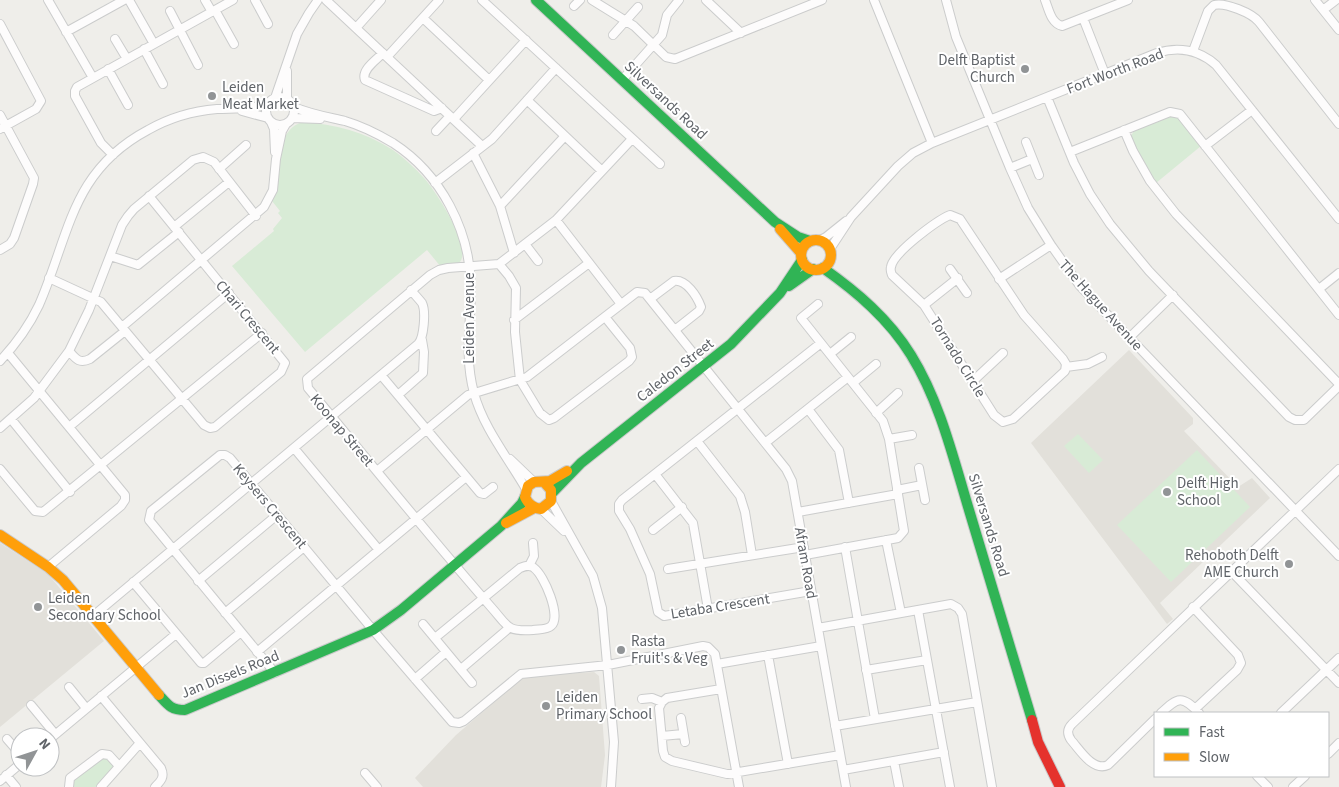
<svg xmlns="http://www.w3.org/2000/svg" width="1339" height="787" viewBox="0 0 1339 787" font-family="'Source Sans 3',sans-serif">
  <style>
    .education { fill: #e2e0da }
    .green { fill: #d8ebd6 }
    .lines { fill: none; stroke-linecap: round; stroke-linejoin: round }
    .street-casing { stroke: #cbcccc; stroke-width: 10 }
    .fast-casing { stroke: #cacacb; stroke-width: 12 }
    .slow-casing { stroke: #cacacb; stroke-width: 12 }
    .jam-casing { stroke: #cacacb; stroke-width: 12 }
    .street { stroke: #fdfcfc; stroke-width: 8 }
    .fast { stroke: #30b455; stroke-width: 10 }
    .slow { stroke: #ff9f0a; stroke-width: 10 }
    .jam { stroke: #e5322d; stroke-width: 10 }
    .poi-dot { fill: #919496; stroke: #fff; stroke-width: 2 }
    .labels { text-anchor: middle; stroke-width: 4; stroke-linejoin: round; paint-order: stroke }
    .poi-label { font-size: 15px; fill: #5f6368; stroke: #fff; text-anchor: start }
    .street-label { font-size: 15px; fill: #5f6368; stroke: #fff }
  </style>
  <rect width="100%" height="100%" fill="#efeeea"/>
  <path class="education" d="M1129,350L1193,418V424L1184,431L1238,487L1252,478L1270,498L1160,603L1173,619L1167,624L1031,443Z
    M0,543L48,574L104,641L0,727Z
    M594,672L599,676L605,755L601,787H423L415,778L456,735L520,680L530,676Z"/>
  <path class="green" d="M1171,115L1177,116L1201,146L1156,183L1140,159L1131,136L1135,129Z
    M302,122C335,124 365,132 393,150C404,158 415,168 424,178C435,190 474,249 459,263C455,266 446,266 441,267L427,250L305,352L232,266L274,231L273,229L282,218L278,213L280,211L272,201L282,144C286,133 291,126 302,122Z
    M1078,434L1103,460L1089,473L1064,446Z
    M1197,450L1250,507L1171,582L1117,525Z
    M106,756L113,764V768L97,787H72L71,782L99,757Z"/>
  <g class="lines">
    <g class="street-casing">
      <path id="street" d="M48,0L93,78
        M129,0L154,44
        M205,0L212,12
        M255,0L268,24
        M326,0L482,146
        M482,0L660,164
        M592,0L634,26L666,57L675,59L822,0
        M706,0L741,33
        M874,0L932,143
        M946,0L956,37L1010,168L1028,208L1051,245L1080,286L1339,556
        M1045,0C1049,10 1051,23 1062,26L1128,0
        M1315,0L1339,30
        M574,6L580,0
        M215,10L234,44
        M1323,10L1336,0
        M170,11L198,65
        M423,18L489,80
        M1083,18L1105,74
        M0,24L41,101L36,109L0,129
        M356,28L381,0
        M66,32L124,0
        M613,35L638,7
        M115,39L127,59
        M144,49L163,84
        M1193,51L1208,11L1214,5C1225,2 1252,13 1259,22L1339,124
        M383,53C376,60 361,70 365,80L434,111L442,108
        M387,57L439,0
        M108,69L128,105
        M287,71V99
        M622,80L662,35L667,15L679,0
        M1047,97L1074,163L1090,194L1110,224L1149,271L1289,417L1295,420H1304L1339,386
        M266 111a14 14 0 1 1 28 0a14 14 0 1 1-28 0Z
        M275,98L297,34L309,13L318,0
        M527,100L602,171
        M294,107C310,114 328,117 345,121C362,126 378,134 393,143C441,174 470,230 471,287C471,324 464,356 474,393C483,427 508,458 526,489
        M242,111L268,118
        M0,115L34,178L33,184L14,238L10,244L0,250
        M292,118L320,119
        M454,119L526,40
        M271,122L274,129L275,152
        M1124,130L1133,151L1150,181L1176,214L1339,384
        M436,131L450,116
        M1026,142L1039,175
        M1205,146L1252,110
        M1070,152L1170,112L1180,114L1339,315
        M473,153L500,206L514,253
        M113,155L101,143L75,96V91L77,87L233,0
        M1010,168L1032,159
        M219,169L246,145
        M435,183L492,139L556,68
        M500,206L565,136
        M950,215L960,219L1024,315L1063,359L1066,364L1065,371L1013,419L1003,422L994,415L924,305L892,275C891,272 890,270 891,267C893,253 936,221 950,215Z
        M556,220L621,304
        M174,227L229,182
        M820,240L826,237L846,221
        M525,244L538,261
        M830,249L851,217L898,166L913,153L932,143L1157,53C1178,46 1199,50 1216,65L1339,219
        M110,256L138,265L179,232
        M499,264L509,276L516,288L515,332L520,380L540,413L549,420L554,418L629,361L632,357L630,348L605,317
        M950,269L967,293
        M49,278L101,302L204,425L210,428L215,427L281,372L285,363L149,196
        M999,279L1051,245
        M1319,289L1339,273
        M650,299L674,281C686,279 697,296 701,307L699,311L675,330
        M924,305L958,278
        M514,320L589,263
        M122,327L264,207L273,190L276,159L282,131L286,124
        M1129,338L1173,295
        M69,351C76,359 79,364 90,359L125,331
        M8,353L125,495V500L121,506L48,567
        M830,354L851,337
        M0,361C16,344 29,326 39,305C70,234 71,171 148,130C169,118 193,111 217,109C234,108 254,110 269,102
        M1066,367L1088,364L1102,357
        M381,375L480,493L484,494L493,487
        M973,381L1003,353
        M853,383L876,364
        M398,395L423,373L424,352L422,340
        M808,409L839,450L849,503
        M876,413L898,393
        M11,419L70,492
        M69,427L229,293
        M0,428L34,398L69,351L89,310L122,225L128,216L134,209L193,160L203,157L214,162L256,216
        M889,439L912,435
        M697,441L740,496L745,512L752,555
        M765,443L848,377
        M294,448L379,550
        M510,459L534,482
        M919,468L925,500
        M0,469L35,511L43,512L262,333
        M377,471L468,395L527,377L637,292L645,293L786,469L792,481L846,787
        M655,474L693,523L708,609
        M897,490L922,485
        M551,501L593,576L602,608L614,742L611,787
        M541,509L564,531
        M798,512L898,494
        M653,530L682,507
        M886,540L901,613
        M845,547L875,719
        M805,555L898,538L904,531L889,439L883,421L801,318L818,304
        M529,566L534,556L533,543
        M668,569L804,547
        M1231,571L1339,683
        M198,581L277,515
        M133,582L201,663H204L241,632
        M811,591L664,616L658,612L650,574L630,529L619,511V504L622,500L821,343
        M1193,607L1238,655L1241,663L1237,670L1195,709
        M918,610L950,787
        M225,613L304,547
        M93,616L418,344C424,338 426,311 422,303C419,299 414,294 411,290
        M423,624L472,683
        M818,628L951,604L958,608L962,614L992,787
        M435,638L520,568C525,566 530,564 534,568C544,575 562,617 551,626C547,630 539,629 533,630C506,632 508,626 491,607C428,535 369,461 308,388L307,379L430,275L439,270L448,268L499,264L556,220L632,139
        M257,652L466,477
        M768,655L788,764
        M717,664L821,646
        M461,669L509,628
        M866,670L927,660
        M275,673L149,520L151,511L220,455H225L230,458L373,630L452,722L459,723L464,721L521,674L608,665L703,646L708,647L715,654L739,787
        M415,679L446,652
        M69,687L86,708
        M721,689L667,698L662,702L659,708L663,751L665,757L672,761L727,774L840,755
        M101,696L161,768C165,777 161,781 155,787
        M642,699L652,698L662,702
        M31,705L55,734
        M1161,713C1178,697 1182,695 1199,713
        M1281,713L1339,658
        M681,718L685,742
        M1155,719L1108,765C1093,772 1080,750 1071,740C1067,734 1067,729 1072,724L1339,469
        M835,726L977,702
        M662,736L683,734
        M7,739L20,754
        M50,739L176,634
        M1328,754L1339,743
        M894,761L899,787
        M843,770L944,752
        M365,773L377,787
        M6,775L16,787
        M1257,776L1268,787
        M0,781L20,764
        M69,787L70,778L102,754L109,755L119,766
        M101,787L140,743
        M1293,787L1305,776"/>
    </g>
    <g class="fast-casing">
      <path id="fast" d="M536,0L775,222L798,237L810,241
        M823,268C857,292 889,319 911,355C940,402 953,457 969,510C990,580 1011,650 1032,720
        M789,286L813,269
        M552,493L581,463L731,344L780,293L802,260
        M159,695C168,705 171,710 185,710L373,630L401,610L501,526L522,503L525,497"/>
    </g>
    <g class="slow-casing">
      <path id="slow" d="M780,229L801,253
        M801 255a15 15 0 1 1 30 0a15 15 0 1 1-30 0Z
        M544,482L551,490V501L541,509C533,508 528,504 525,497L528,486L534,482L550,481L567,471
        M506,523L534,508
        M0,535L48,567L63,580L159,695"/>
    </g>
    <g class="jam-casing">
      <path id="jam" d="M1032,720L1038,742L1060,787"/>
    </g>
    <use href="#street" class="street"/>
    <use href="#fast" class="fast"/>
    <use href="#slow" class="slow"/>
    <use href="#jam" class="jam"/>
  </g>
  <g class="poi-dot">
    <circle cx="1025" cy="69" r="5"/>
    <circle cx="212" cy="96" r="5"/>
    <circle cx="1167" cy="492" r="5"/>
    <circle cx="1289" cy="564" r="5"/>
    <circle cx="38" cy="607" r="5"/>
    <circle cx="621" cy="650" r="5"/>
    <circle cx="546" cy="706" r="5"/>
  </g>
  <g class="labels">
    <g class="poi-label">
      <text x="1015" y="65" text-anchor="end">Delft Baptist<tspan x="1015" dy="17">Church</tspan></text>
      <text x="222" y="92">Leiden<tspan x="222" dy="17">Meat Market</tspan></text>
      <text x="1177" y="488">Delft High<tspan x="1177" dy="17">School</tspan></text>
      <text x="1279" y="560" text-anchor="end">Rehoboth Delft<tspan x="1279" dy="17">AME Church</tspan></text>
      <text x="48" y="603">Leiden<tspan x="48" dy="17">Secondary School</tspan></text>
      <text x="631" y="646">Rasta<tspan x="631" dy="17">Fruit's &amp; Veg</tspan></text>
      <text x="556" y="702">Leiden<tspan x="556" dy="17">Primary School</tspan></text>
    </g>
    <g class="street-label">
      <text transform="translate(1115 71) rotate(-21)" y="5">Fort Worth Road</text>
      <text transform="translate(666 100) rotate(43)" y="5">Silversands Road</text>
      <text transform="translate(1101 305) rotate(48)" y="5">The Hague Avenue</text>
      <text transform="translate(248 317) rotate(50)" y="5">Chari Crescent</text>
      <text transform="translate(469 318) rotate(-90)" y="5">Leiden Avenue</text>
      <text transform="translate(958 357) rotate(58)" y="5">Tornado Circle</text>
      <text transform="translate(675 370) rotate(-38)" y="5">Caledon Street</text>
      <text transform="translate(342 430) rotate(50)" y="5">Koonap Street</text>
      <text transform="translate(270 506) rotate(50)" y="5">Keysers Crescent</text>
      <text transform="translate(989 525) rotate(73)" y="5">Silversands Road</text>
      <text transform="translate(806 563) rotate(80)" y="5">Afram Road</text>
      <text transform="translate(720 606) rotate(-9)" y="5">Letaba Crescent</text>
      <text transform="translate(230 674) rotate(-22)" y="5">Jan Dissels Road</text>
    </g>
  </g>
  <rect x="1154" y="712" width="175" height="65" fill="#ffffff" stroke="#bfc1c3"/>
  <rect x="1164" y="728" width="25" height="8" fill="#30b455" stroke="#bfc1c3"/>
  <text x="1199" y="737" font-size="15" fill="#5f6368">Fast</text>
  <rect x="1164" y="753" width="25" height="8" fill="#ff9f0a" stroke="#bfc1c3"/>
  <text x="1199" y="762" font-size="15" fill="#5f6368">Slow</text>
  <g transform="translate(35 752) rotate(50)"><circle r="24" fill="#ffffff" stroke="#bfc1c3"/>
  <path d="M0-4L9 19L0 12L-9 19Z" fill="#919496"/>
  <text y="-8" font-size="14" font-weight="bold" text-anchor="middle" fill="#5f6368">N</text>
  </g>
</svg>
